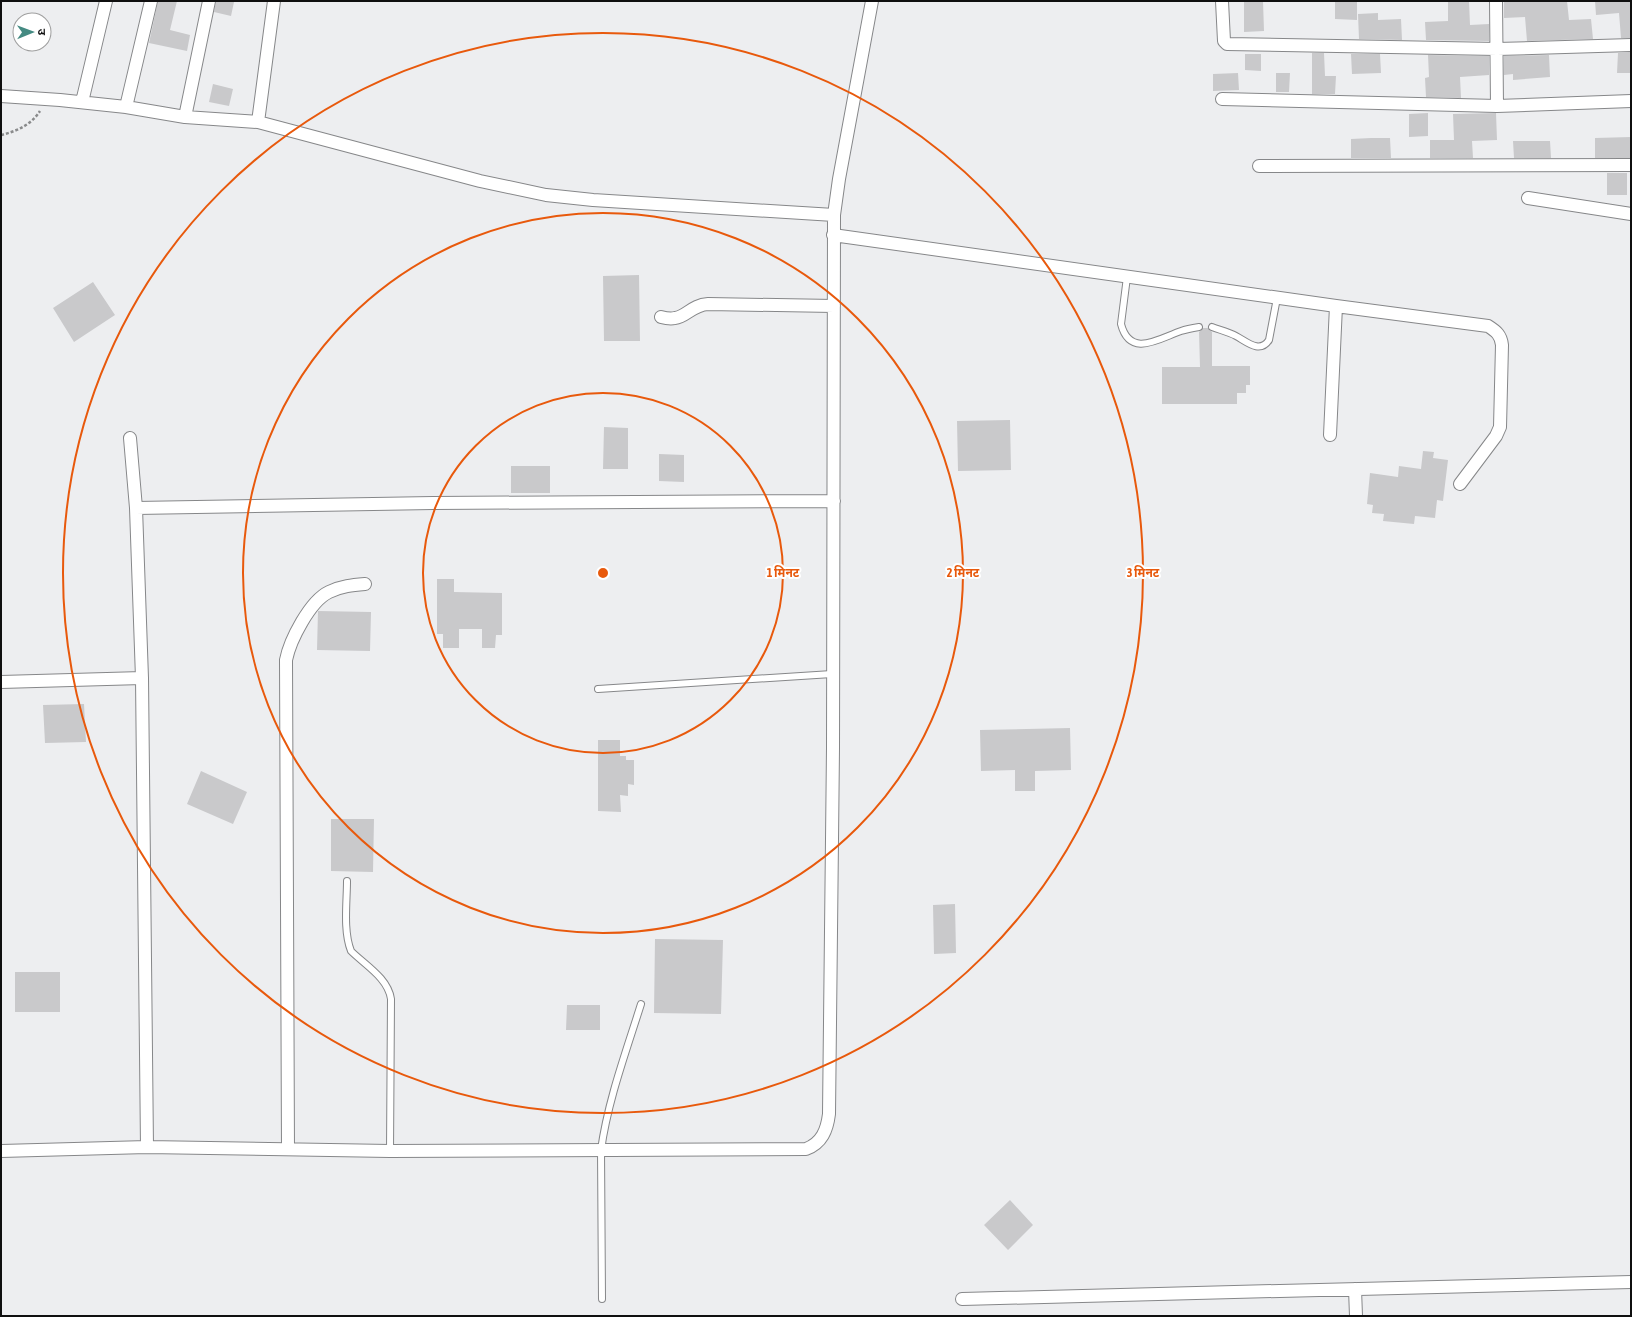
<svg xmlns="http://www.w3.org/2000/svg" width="1632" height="1317" viewBox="0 0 1632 1317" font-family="'Asap Condensed','Noto Sans Devanagari',sans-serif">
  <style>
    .building { fill: #c9c9cb }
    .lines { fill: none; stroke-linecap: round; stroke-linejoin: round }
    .lane-casing { stroke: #868789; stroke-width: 8 }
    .street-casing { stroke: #868789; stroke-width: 14 }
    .path { stroke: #8a8b8c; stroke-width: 2.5; stroke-dasharray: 3 2; stroke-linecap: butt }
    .lane { stroke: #fff; stroke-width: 6 }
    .street { stroke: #fff; stroke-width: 12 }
    .ring { fill: none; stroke: #e8590c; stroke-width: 2 }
    .centre { fill: #e8590c; stroke: #fff; stroke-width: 2 }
    .ring-label { font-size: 12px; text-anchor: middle; font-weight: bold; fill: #e8590c; stroke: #fff; stroke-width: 4; stroke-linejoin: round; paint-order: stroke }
  </style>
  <rect width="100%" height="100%" fill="#edeef0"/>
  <path class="building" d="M158,1H177L170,30L190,35L187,51L149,43Z
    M216,1L234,2L231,16L214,12Z
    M1244,1H1263L1264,31L1244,32Z
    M1335,1H1357V20L1335,19Z
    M1448,1H1469L1470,25L1489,24V41L1426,40L1425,22L1448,21Z
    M1504,1H1567L1569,20L1591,19L1593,39L1527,41L1525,17L1504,18Z
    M1595,1H1631V38H1621L1619,13L1596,15Z
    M1378,13V20L1401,19L1402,40L1359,39L1358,14Z
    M1631,52V73H1617L1618,53Z
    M1312,53H1324L1325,76H1336L1335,94H1312Z
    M1245,54H1261V71L1245,70Z
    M1351,54H1380L1381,73L1352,74Z
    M1428,55L1489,56V75L1460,77L1461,98L1426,97L1425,78L1429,77Z
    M1549,55L1550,77L1513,80V74L1504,75V56Z
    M1238,73L1239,90L1213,91V74Z
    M1276,73H1290L1289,92H1276Z
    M213,84L233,89L229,106L209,102Z
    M1428,113V136L1409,137V114Z
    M1496,113L1497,140L1472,141L1473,158H1430V140H1454L1453,114Z
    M1631,137V158H1595V138Z
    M1371,138H1390L1391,158H1351V139Z
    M1513,141H1550L1551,158H1514Z
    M1607,173H1627V195H1607Z
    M639,275L640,341H604L603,276Z
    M93,282L115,315L74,342L53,308Z
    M1203,328H1208L1212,332V366H1250V385H1246V393H1237V404H1162V367H1200L1199,332Z
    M1010,420L1011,470L958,471L957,421Z
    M604,427L628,428V469H603Z
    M1423,451L1434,452L1433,458L1448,460L1443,501L1437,500L1435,518L1415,516L1414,524L1383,521L1384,514L1372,513L1373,505L1367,504L1370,473L1398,477L1399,466L1421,469Z
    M659,454L684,455V482L659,481Z
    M511,466H550V493H511Z
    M437,579H454V592L502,593V635H496L495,648H482V629H459V648H443V634H437Z
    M318,611L371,612L370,651L317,650Z
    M84,704L86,742L45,743L43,705Z
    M1070,728L1071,770L1035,771V791H1015V770L981,771L980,730Z
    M598,740H620V756H626V760H634V785L628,784V796L620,795L621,812L598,811Z
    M201,771L247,792L233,824L187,804Z
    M331,819H374L373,872L331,871Z
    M955,904L956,953L934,954L933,905Z
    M655,939L723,940L721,1014L654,1013Z
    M15,972H60V1012H15Z
    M567,1005H600V1030H566Z
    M1010,1200L1033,1225L1008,1250L984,1225Z"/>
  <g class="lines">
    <g class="lane-casing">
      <path id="lane" d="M1127,277L1121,324C1130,359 1160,338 1181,331C1187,329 1193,328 1199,327
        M1212,327C1220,330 1229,332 1236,336C1247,342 1260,354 1269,340L1277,298
        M598,689L832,674
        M347,881C347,902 343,931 351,951C365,965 388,978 391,999L390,1151
        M602,1299L601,1150C608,1100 626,1052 641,1004"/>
    </g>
    <g class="street-casing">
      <path id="street" d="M1222,1L1224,41L1227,44L1497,49L1631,45
        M1496,1L1497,106
        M1,96L60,100L126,107L185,117L258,122L480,181L546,195L593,200L834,215
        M1222,99L1497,106L1631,101
        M82,102L106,1
        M126,107L151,1
        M185,117L209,1
        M258,122L274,1
        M1259,166L1631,165
        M1528,198L1631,214
        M833,235L1336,306L1488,326C1496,331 1501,335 1502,345L1500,427L1496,436L1460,484
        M661,317C665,318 670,319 675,318C686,317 692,305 708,304L834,306
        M1330,435L1336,306
        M130,438L136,508L142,678L147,1147
        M136,508L433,503L834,501
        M1,682L142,678
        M288,1149L286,660C290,640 310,601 329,592C341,586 353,585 365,584
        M1,1151L147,1147L390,1151L806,1149C822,1143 827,1130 829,1114L833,748L834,215L839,179L872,1
        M1355,1289L1356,1316
        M962,1299L1631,1282"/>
    </g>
    <path class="path" d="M1,135C17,131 31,125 40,111"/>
    <use href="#lane" class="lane"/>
    <use href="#street" class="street"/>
  </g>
  <g class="ring">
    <circle cx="603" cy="573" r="180"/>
    <circle cx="603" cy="573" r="360"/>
    <circle cx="603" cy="573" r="540"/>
  </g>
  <circle cx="603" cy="573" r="6" class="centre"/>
  <g class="ring-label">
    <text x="783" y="577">1 मिनट</text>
    <text x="963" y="577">2 मिनट</text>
    <text x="1143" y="577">3 मिनट</text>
  </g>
  <rect width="1632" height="1317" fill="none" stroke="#0f0f0f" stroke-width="4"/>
  <g transform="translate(32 32) rotate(89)"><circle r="19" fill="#ffffff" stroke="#9f9f9f"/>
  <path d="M0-3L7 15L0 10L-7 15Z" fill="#448a82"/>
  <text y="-6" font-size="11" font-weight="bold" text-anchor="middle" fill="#0f0f0f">उ</text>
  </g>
</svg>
